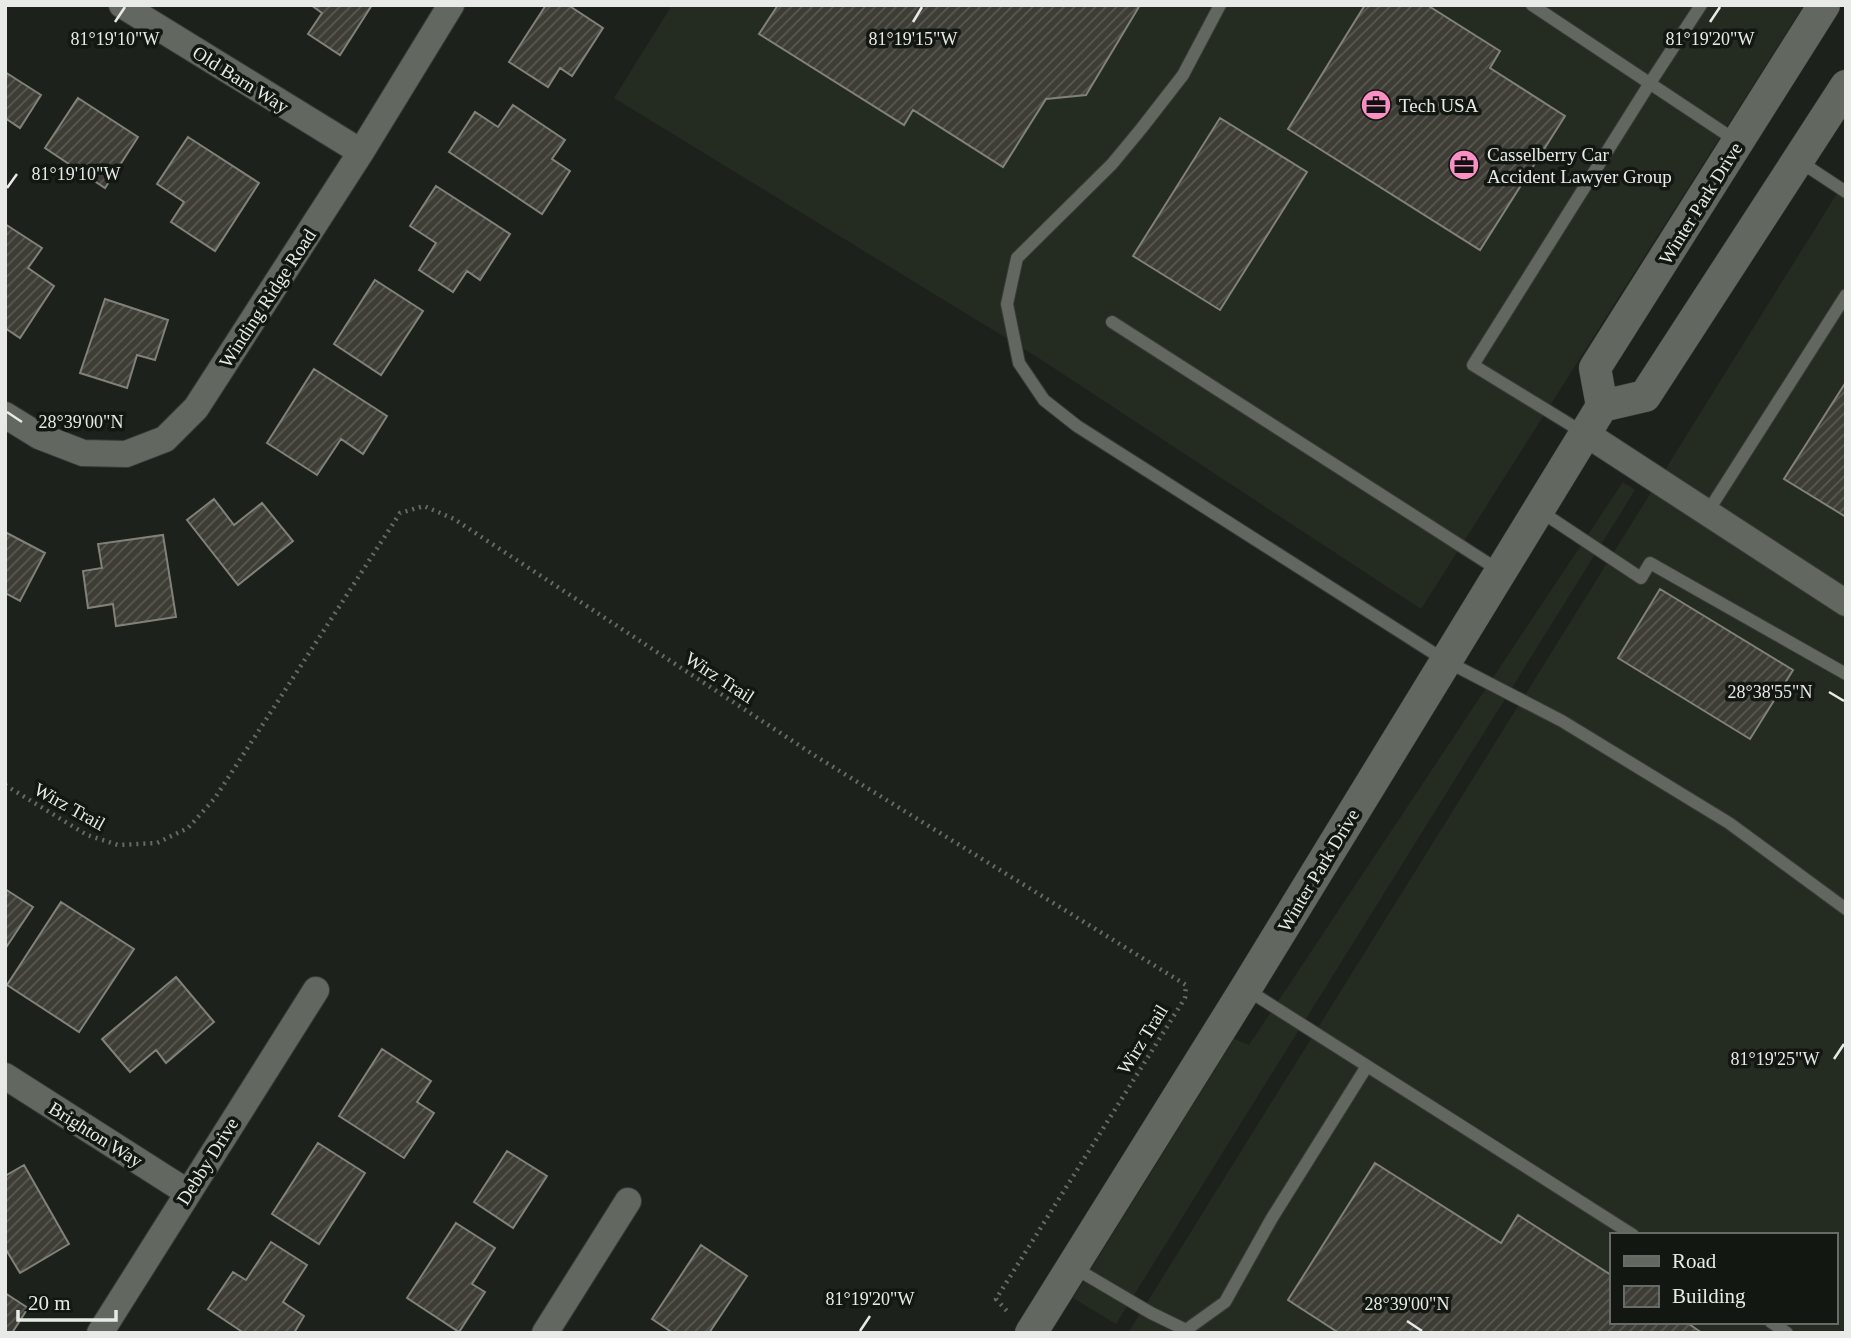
<svg xmlns="http://www.w3.org/2000/svg" width="1851" height="1338" viewBox="0 0 1851 1338" font-family="'Times New Roman',serif">
  <style>
    .built { fill: #242c22; fill-rule: evenodd }
    .building { fill: url(#building-hatch); stroke: #818178; stroke-width: 2 }
    .lines { fill: none; stroke-linecap: round; stroke-linejoin: round }
    .service-casing { stroke: #383b37; stroke-width: 14 }
    .minor-casing { stroke: #383b37; stroke-width: 28 }
    .tertiary-casing { stroke: #383b37; stroke-width: 33 }
    .path { stroke: #656a64; stroke-width: 4.5; stroke-dasharray: 2 5; stroke-linecap: butt }
    .service { stroke: #626760; stroke-width: 12 }
    .minor { stroke: #626760; stroke-width: 26 }
    .tertiary { stroke: #626760; stroke-width: 32 }
    .ticks { fill: none; stroke: #e7eae6; stroke-width: 2.5 }
    .labels { text-anchor: middle; stroke-width: 7; stroke-linejoin: round; paint-order: stroke }
    .street-label { font-size: 19px; fill: #e7eae6; stroke: #131712 }
    .poi-label { font-size: 19px; fill: #e7eae6; stroke: #131712; text-anchor: start }
    .ticks-label { font-size: 18px; text-anchor: middle; fill: #e7eae6; stroke: #131712; stroke-width: 7; stroke-linejoin: round; paint-order: stroke }
  </style>
  <defs>
    <pattern id="building-hatch" width="6" height="6" patternUnits="userSpaceOnUse" patternTransform="scale(1.75)"><rect width="6" height="6" fill="#3d3d36"/><path d="M-1 1l2-2M0 6l6-6M5 7l2-2" fill="none" stroke="#595953"/></pattern>
  </defs>
  <rect width="100%" height="100%" fill="#1c211b"/>
  <path class="built" d="M672,5H1804L1421,609L1037,357L614,98Z
    M1846,179V1333H1128ZM1611,1235H1835V1322H1611Z
    M1623,482L1635,490L1116,1324L1073,1298L1234,1039L1249,1045Z"/>
  <path class="building" d="M311,5H372L340,55L308,34L322,13Z
    M546,5H568L603,28L572,76L560,68L548,87L509,62Z
    M778,5H1140L1086,95L1046,99L1003,167L913,110L904,125L759,34Z
    M1365,5H1427L1500,51L1490,68L1565,116L1480,250L1288,129Z
    M5,72L41,95L20,128L5,118Z
    M78,98L138,137L105,188L45,148Z
    M513,105L565,140L552,159L570,171L542,214L449,152L475,112L498,127Z
    M1220,118L1307,172L1220,310L1133,256Z
    M188,137L259,183L215,251L171,222L184,202L157,184Z
    M436,186L510,234L480,280L467,271L453,292L419,270L436,243L410,226Z
    M5,224L42,248L28,268L54,286L20,338L5,328Z
    M375,280L423,311L381,375L334,344Z
    M105,299L168,320L155,360L137,355L127,388L80,373Z
    M314,369L387,416L363,454L341,439L317,475L267,443Z
    M1846,382V517L1784,479Z
    M214,499L234,525L262,503L293,541L238,585L187,520Z
    M5,532L45,553L20,601L5,593Z
    M163,535L176,617L116,626L113,604L88,608L83,571L102,568L98,544Z
    M1660,589L1793,670L1750,739L1618,658Z
    M5,889L33,907L5,949Z
    M61,902L134,949L79,1032L7,985Z
    M176,977L214,1022L166,1063L156,1050L130,1072L102,1039Z
    M382,1049L431,1081L417,1102L434,1113L404,1158L339,1116Z
    M318,1143L365,1173L319,1244L272,1214Z
    M507,1151L547,1176L513,1228L474,1202Z
    M1375,1163L1501,1243L1518,1215L1611,1275V1322H1686L1702,1333H1339L1288,1300Z
    M24,1165L69,1244L20,1273L5,1248V1176Z
    M456,1223L495,1248L472,1284L485,1292L459,1332L407,1298Z
    M271,1242L307,1265L283,1302L304,1316L294,1333H244L208,1309L233,1272L246,1280Z
    M701,1245L747,1276L709,1333H673L652,1319Z
    M5,1293L28,1308L12,1333H5Z"/>
  <g class="lines">
    <g class="service-casing">
      <path id="service" d="M1220,5L1183,75L1141,129L1112,164L1017,258L1007,304L1019,363L1044,400L1077,426L1446,661L1562,721L1729,823L1846,909
        M1532,5L1738,142
        M1799,161L1846,192
        M1112,322L1500,571
        M1584,433L1473,365L1650,83L1701,5
        M1540,511L1641,578L1650,563L1846,674
        M1707,513L1846,295
        M1246,989L1633,1235
        M1073,1267L1151,1313L1186,1330L1225,1302L1272,1218L1367,1066
        M1771,1322L1787,1333"/>
    </g>
    <g class="minor-casing">
      <path id="minor" d="M122,5L361,152
        M5,415L39,436L83,453L126,454L165,439L196,408L361,152L451,5
        M1585,433L1846,603
        M5,1076L187,1192
        M100,1333L316,990
        M545,1333L628,1201"/>
    </g>
    <g class="tertiary-casing">
      <path id="tertiary" d="M1602,406L1595,368L1824,5
        M1031,1333L1246,988L1602,406L1645,396L1846,86"/>
    </g>
    <path class="path" d="M5,785L87,835L118,845L157,843L188,828L215,798L400,513L424,506L454,519L817,757L1186,985L1185,998L996,1299L1007,1311"/>
    <use href="#service" class="service"/>
    <use href="#minor" class="minor"/>
    <use href="#tertiary" class="tertiary"/>
  </g>
  <path class="ticks" d="M115,22L125,7M913,22L922,7M1710,22L1720,7M7,188L17,174M7,412L22,422M1829,692L1844,701M1834,1059L1844,1044M1407,1321L1422,1331M860,1331L870,1316"/>
  <defs>
    <g id="office-disc" transform="scale(1.575)"><circle r="9.5" fill="#fb8fc4" stroke="#131712"/><path d="M-6-3h4V-5.5h4V-3h4V5H-6ZM-1-4.5V-3h2v-1.5ZM-6 0V1H6V0Z" fill="#111"/></g>
  </defs>
  <g fill-rule="evenodd">
    <use href="#office-disc" x="1376" y="105"/>
    <use href="#office-disc" x="1464" y="165"/>
  </g>
  <g class="labels">
    <g class="street-label">
      <text transform="translate(241 79) rotate(32)" y="7">Old Barn Way</text>
      <text transform="translate(1700 203) rotate(-58)" y="7">Winter Park Drive</text>
      <text transform="translate(267 298) rotate(-57)" y="7">Winding Ridge Road</text>
      <text transform="translate(720 677) rotate(33)" y="7">Wirz Trail</text>
      <text transform="translate(70 806) rotate(29)" y="7">Wirz Trail</text>
      <text transform="translate(1318 870) rotate(-59)" y="7">Winter Park Drive</text>
      <text transform="translate(1142 1039) rotate(-58)" y="7">Wirz Trail</text>
      <text transform="translate(96 1134) rotate(32)" y="7">Brighton Way</text>
      <text transform="translate(207 1161) rotate(-58)" y="7">Debby Drive</text>
    </g>
    <g class="poi-label">
      <text x="1399" y="112">Tech USA</text>
      <text x="1487" y="161">Casselberry Car<tspan x="1487" dy="22">Accident Lawyer Group</tspan></text>
    </g>
  </g>
  <g class="ticks-label">
    <text x="115" y="45">81°19'10"W</text>
    <text x="1710" y="45">81°19'20"W</text>
    <text x="913" y="45">81°19'15"W</text>
    <text x="76" y="180">81°19'10"W</text>
    <text x="81" y="428">28°39'00"N</text>
    <text x="1770" y="698">28°38'55"N</text>
    <text x="1775" y="1065">81°19'25"W</text>
    <text x="870" y="1305">81°19'20"W</text>
    <text x="1407" y="1310">28°39'00"N</text>
  </g>
  <rect width="1851" height="1338" fill="none" stroke="#e7eae6" stroke-width="14"/>
  <rect x="1610" y="1233" width="228" height="91" fill="#131712" stroke="#686b67" stroke-width="2"/>
  <rect x="1624" y="1256" width="35" height="10" fill="#626760" stroke="#686b67" stroke-width="2"/>
  <text x="1672" y="1268" font-size="21" fill="#e7eae6">Road</text>
  <rect x="1624" y="1286" width="35" height="21" fill="url(#building-hatch)" stroke="#686b67" stroke-width="2"/>
  <text x="1672" y="1303" font-size="21" fill="#e7eae6">Building</text>
  <path d="M18 1310v10h98v-10" fill="none" stroke="#e7eae6" stroke-width="3.5"/>
  <text x="28" y="1310" font-size="21" fill="#e7eae6" stroke="#131712" stroke-width="5" paint-order="stroke">20 m</text>
</svg>
